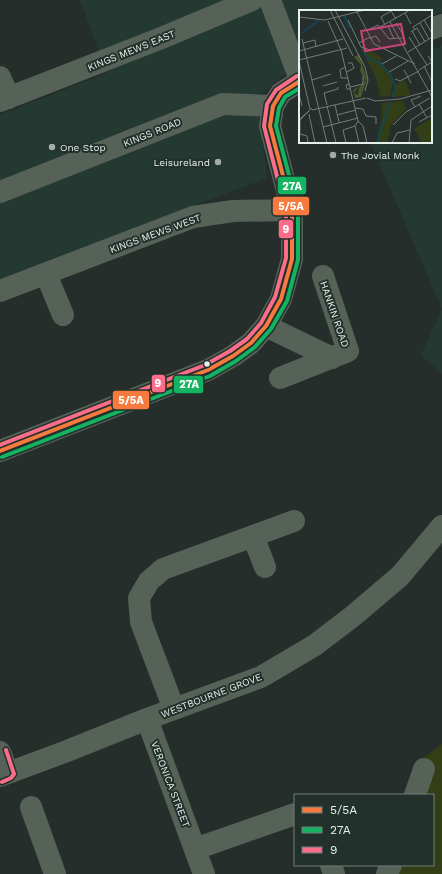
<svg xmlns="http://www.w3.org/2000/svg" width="442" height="874" viewBox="0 0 442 874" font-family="'Work Sans',sans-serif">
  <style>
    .built { fill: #243932 }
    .green { fill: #333e16 }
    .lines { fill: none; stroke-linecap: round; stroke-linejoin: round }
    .minor { stroke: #566157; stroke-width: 22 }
    .bus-1-casing { stroke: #22312c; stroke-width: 7 }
    .bus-2-casing { stroke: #22312c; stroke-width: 7 }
    .bus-3-casing { stroke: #22312c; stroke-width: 7 }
    .bus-1 { stroke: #f6793e; stroke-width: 4 }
    .bus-2 { stroke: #13b361; stroke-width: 4 }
    .bus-3 { stroke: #fb6d88; stroke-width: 4 }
    .poi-dot { fill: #a3aca8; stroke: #22312c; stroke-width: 1.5 }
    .bus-dot { fill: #e6f0ec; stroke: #22312c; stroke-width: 1.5 }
    .labels { text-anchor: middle; stroke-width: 4; stroke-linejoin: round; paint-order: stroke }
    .street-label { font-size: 10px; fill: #e6f0ec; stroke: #22312c }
    .poi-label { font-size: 10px; fill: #e6f0ec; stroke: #22312c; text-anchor: start }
    .inset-river { fill: none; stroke: #124653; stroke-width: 2 }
    .inset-road { fill: none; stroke: #737c78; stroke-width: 1 }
    .view { fill: #c94378; fill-opacity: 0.15; stroke: #c94378; stroke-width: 2 }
    .inset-edge { fill: none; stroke: #e6f0ec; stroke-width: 2 }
    .line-badge { stroke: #22312c; stroke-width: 1.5 }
    .badge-label { font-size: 11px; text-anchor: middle; font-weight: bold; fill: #fff }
  </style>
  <rect width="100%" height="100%" fill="#262e2b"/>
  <path class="built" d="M80,0H442V11L431,16V11H300V69L282,76L257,97L267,178L0,279V115L107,73Z
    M442,45V374L421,355L442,309L370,142H431V50Z"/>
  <path class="green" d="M442,744V874H384L387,865H433V795H410L422,759Z"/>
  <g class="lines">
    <path class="minor" d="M270,0L300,79
      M431,29L442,25
      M0,77L9,98
      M0,101L159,39L252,0
      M0,192L223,104L273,106
      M46,274L63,315
      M0,291L193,217L233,211L292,210
      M266,326L332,358
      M280,378L348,351L323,276
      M0,451L208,370L233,356L251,343L266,326L281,299L292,259V210L270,126L273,106L281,93L300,81
      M253,536L265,567
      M174,709L141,622L139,598L149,581L163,569L294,521
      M147,719L204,874
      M0,752L8,773
      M0,776L67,751L147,719L261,677L315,645L353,616L400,576L442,526
      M415,795L424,769
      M31,807L55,874
      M195,849L295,814
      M331,865L334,874
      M387,874L391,865"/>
    <g class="bus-1-casing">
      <path id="bus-1" d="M0,451L208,370L233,356L251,343L266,326L281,299L292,259V210L270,126L273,106L281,93L300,81"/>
    </g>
    <g class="bus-2-casing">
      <path id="bus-2" d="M2,457L210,376L236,361L255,347L271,329L287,301L298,260V209L276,126L279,108L285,97L300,88"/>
    </g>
    <g class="bus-3-casing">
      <path id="bus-3" d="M0,445L205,365L230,351L247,339L261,323L275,297L286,258V211L264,126L267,104L276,90L297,76
        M2,782L11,778L14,774L6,750"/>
    </g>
    <use href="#bus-1" class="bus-1"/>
    <use href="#bus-2" class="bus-2"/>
    <use href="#bus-3" class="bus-3"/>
  </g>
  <g class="poi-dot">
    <circle cx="52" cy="147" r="4"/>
    <circle cx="333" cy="155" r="4"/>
    <circle cx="218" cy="162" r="4"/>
  </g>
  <circle class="bus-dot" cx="207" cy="364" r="3.5"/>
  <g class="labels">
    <g class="street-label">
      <text transform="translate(131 50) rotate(-22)" y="4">KINGS MEWS EAST</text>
      <text transform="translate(152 132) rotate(-22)" y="4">KINGS ROAD</text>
      <text transform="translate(155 233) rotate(-20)" y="4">KINGS MEWS WEST</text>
      <text transform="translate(335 314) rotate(71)" y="4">HANKIN ROAD</text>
      <text transform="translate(211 695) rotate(-21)" y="4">WESTBOURNE GROVE</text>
      <text transform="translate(171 784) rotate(69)" y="4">VERONICA STREET</text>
    </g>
    <g class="poi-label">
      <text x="60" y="151">One Stop</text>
      <text x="341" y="159">The Jovial Monk</text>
      <text x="210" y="166" text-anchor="end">Leisureland</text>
    </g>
  </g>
  <g transform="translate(299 10)">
    <rect width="133" height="133" fill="#262e2b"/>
    <path d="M62,38L71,40L83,48L82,51L94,71L91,86L81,87L77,68ZM106,70L112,85L95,87L93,86L96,74ZM104,91L107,99L92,115L88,133H77L83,107L82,93ZM133,108V133H123L115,119Z" fill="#333e16"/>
    <path d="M60,44L68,69L62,87L56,88L54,80L60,76L55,83L59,85L60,78L66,70L61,61L62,55L55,47Z" fill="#495629"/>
    <path class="inset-river" d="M45,6L51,18M3,23L20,10M63,40L69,48L81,53L92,65L96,77L93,87M78,133L91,92"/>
    <path class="inset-road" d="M31,0L54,46M36,0L66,57L69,70L66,81M57,0L75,34L116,54M106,3L112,14M0,7L26,10L66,0M49,10L62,37L71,40M125,10L133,23M29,11L42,40L59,111L64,116L68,133M91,12L133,87M97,13L105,26L101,29M121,13L130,29M86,15L82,7L92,1L97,9M89,16L95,29M81,17L111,0M116,20L114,17L133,5M67,21L79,15L90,29L100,28M113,21L121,35M112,22L118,18L126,32M110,27L128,55M71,28L77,26L81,32M3,29L28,133M4,33L16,30L17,37M60,33L71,27M0,41L44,29M109,42L133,27M0,50L48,38M0,51L11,99M83,54L97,46M125,56L133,72M46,57L41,60L42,68H49M105,60L112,73M120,60L133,52L129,46M48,62L55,58L53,53H49M90,62L109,51M96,69L101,71L120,61M13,70L32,64M51,74L47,75L48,79H52M24,76L38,72M51,77L64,74V66M0,84L3,96M68,88L76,91L101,89L133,80M120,94L128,108M28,95L25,83L39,79V77M36,95L40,112M28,96L37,133M116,97L112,90L122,86M56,98L64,99L67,106L77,107V114M13,100L67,88M10,104L16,133M38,105L57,100M59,111L56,116L60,133M120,112L133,105M94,115L107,102L131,88M24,117L59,108M1,124L8,126L9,133M0,133L1,120V109L13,98L1,110M47,133L44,120L56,116M93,133L98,123L111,120M110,133L112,110L133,96"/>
    <path class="view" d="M102,14L106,34L66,41L62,21Z"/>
    <rect width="133" height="133" class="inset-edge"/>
  </g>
  <g class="line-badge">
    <rect x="277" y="176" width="30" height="19" rx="4" fill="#13b361"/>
    <rect x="272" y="196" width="38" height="20" rx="4" fill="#f6793e"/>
    <rect x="278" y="219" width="16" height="20" rx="4" fill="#fb6d88"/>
    <rect x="151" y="374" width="15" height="19" rx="4" fill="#fb6d88"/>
    <rect x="173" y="375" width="31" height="19" rx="4" fill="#13b361"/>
    <rect x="112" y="390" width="38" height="20" rx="4" fill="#f6793e"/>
  </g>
  <g class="badge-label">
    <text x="292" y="190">27A</text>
    <text x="291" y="210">5/5A</text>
    <text x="286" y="233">9</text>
    <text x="158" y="387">9</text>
    <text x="189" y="388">27A</text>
    <text x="131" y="404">5/5A</text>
  </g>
  <rect x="294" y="794" width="140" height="72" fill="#22312c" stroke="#707d79"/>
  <rect x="302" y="807" width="20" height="6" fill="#f6793e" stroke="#707d79"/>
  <text x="330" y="814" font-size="12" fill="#e6f0ec">5/5A</text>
  <rect x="302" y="827" width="20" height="6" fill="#13b361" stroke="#707d79"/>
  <text x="330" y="834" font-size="12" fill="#e6f0ec">27A</text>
  <rect x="302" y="847" width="20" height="6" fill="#fb6d88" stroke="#707d79"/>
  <text x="330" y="854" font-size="12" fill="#e6f0ec">9</text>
</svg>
